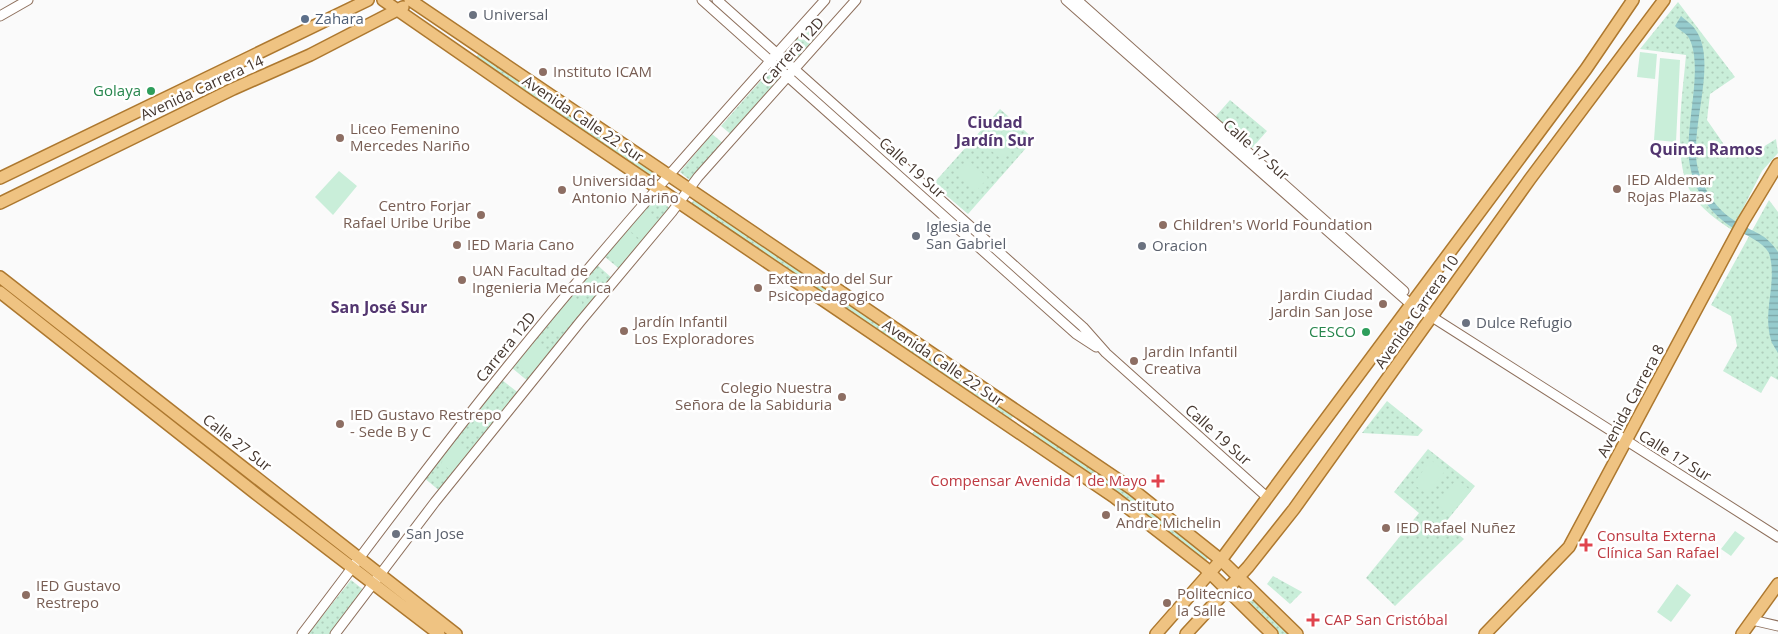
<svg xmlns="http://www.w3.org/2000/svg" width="1778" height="634" viewBox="0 0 1778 634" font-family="'Open Sans',sans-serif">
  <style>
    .green { fill: url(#green-dots) }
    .pitch { fill: #c9eed9 }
    .water { fill: url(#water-rules) }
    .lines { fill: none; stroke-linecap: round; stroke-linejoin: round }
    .minor-casing { stroke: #8e705d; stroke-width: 11 }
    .major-casing { stroke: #ad782f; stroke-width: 14 }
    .minor { stroke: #fff; stroke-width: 9 }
    .major { stroke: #efc382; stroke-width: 11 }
    .worship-dot { fill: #6b7280; stroke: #fff; stroke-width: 2 }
    .service-dot { fill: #5c6f8a; stroke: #fff; stroke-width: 2 }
    .education-dot { fill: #8d6e63; stroke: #fff; stroke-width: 2 }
    .leisure-dot { fill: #2e9e5b; stroke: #fff; stroke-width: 2 }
    .health-dot { fill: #e0444e; stroke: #fff; stroke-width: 2 }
    .labels { text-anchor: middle; stroke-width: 5; stroke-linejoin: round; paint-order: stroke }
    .worship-label { font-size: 15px; fill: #5b616d; stroke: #fff; text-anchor: start }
    .service-label { font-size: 15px; fill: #4e5e75; stroke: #fff; text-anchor: start }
    .street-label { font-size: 15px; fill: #45372f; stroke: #fff }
    .education-label { font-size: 15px; fill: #785e54; stroke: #fff; text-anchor: start }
    .leisure-label { font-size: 15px; fill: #27864d; stroke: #fff; text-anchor: end }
    .health-label { font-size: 15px; fill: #be3a42; stroke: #fff; text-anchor: start }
    .neighbourhood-label { font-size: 16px; font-weight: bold; fill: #533670; stroke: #fff }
  </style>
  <defs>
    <pattern id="green-dots" width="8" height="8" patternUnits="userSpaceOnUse" patternTransform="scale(1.25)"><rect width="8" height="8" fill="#c9eed9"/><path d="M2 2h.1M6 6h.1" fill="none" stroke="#aecdbb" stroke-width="1.8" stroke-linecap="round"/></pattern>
    <pattern id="water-rules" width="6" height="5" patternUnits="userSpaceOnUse" patternTransform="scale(1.25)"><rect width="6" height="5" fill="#96cbcd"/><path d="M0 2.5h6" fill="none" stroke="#7ca6a7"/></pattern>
  </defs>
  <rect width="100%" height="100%" fill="#fafafa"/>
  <path class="green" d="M1678,2L1735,77L1710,94L1707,120L1725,146L1755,152L1776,139L1778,153L1762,171L1732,230C1717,220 1702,210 1692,194C1671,162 1683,93 1686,55L1640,49Z
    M815,17L830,29L798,66L783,53Z
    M479,53L658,175L654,180L475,59Z
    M771,69L782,80L733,136L721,126Z
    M1230,100L1267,131L1252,148L1215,117Z
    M1000,109L1034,139L968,214L933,184Z
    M712,134L724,144L692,182L680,172Z
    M654,195L671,209L622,271L605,257Z
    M695,198L1014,415L1011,419L691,204Z
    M1769,200L1778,212V380L1771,376L1761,393L1723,371L1737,346L1731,316L1711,305Z
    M594,262L613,279L529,382L512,368Z
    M502,380L520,394L441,492L423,477Z
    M1387,401L1423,430L1418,436L1362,433Z
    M176,418L339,546L328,545L172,423Z
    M1036,429L1134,497L1208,558L1205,562L1031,435Z
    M1428,449L1475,486L1445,523L1464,539L1395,606L1366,578L1419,513L1394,492Z
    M1273,576L1302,592L1290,604L1267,584Z
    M351,580L365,591L332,634H308Z
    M1242,588L1290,634H1278L1237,594Z"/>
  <path class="pitch" d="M1640,52L1657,54L1655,79L1637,77Z
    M1660,58L1680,60L1676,142L1654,140Z
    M1007,126L1020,138L1001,159L988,148Z
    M968,160L988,178L976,191L956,173Z
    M339,171L357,186L333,215L315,197Z
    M646,210L659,221L642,241L629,230Z
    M626,234L639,244L622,264L609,254Z
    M574,297L582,302V310L565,331L556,332L552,328L551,320L569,298Z
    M537,342L549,352L531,374L519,364Z
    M457,443L468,451L452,472L441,463Z
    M1431,460L1445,471L1427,494L1413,484Z
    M1457,479L1471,491L1450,515L1436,503Z
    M1735,531L1745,538L1731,556L1721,549Z
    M1677,584L1691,595L1671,622L1657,612Z"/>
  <path class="water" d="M1681,16C1685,20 1692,24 1695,29C1720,63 1686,133 1699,173C1705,192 1718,211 1735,221C1753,233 1765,232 1778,252V353C1776,349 1772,344 1771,340C1762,311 1778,282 1769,253C1762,241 1747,236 1735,229C1710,215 1692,188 1689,159C1685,125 1704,67 1689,38C1686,33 1679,30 1675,26Z"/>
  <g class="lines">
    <g class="minor-casing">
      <path id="minor" d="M702,0L1076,334L1096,347
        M717,0L1083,327L1106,353L1268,498
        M1066,0L1407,301L1778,537
        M1077,0L1404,291
        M0,16L28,0
        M1752,620L1778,626
        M302,634C369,546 434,457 503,372C606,244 715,122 825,0
        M335,634L435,502L580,322L672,212L698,177L856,0"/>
    </g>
    <g class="major-casing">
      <path id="major" d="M383,0L529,101L1114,497L1204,567L1272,634
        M410,0L1132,489L1221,560L1297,634
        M0,178L368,0
        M0,203L233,89L310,55L403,7
        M0,277L456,634
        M0,292L255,493L439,634
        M1156,634L1221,560L1586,69L1633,0
        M1186,634L1248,567L1294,509L1530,179L1664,0
        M1485,634L1569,547L1743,222L1778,164
        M1742,634L1778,584"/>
    </g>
    <use href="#minor" class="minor"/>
    <use href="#major" class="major"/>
  </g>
  <g class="worship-dot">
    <circle cx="473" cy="15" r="5"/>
    <circle cx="916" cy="236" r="5"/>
    <circle cx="1142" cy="246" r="5"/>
    <circle cx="1466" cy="323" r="5"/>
    <circle cx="396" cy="534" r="5"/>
  </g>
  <circle class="service-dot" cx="305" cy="19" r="5"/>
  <g class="education-dot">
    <circle cx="543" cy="72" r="5"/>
    <circle cx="340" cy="138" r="5"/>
    <circle cx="1617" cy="189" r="5"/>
    <circle cx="562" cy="190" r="5"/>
    <circle cx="481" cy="215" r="5"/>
    <circle cx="1163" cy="225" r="5"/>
    <circle cx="457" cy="245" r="5"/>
    <circle cx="462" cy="280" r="5"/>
    <circle cx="758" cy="288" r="5"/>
    <circle cx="1383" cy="304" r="5"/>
    <circle cx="624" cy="331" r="5"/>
    <circle cx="1134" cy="361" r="5"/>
    <circle cx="842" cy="397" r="5"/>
    <circle cx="340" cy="424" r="5"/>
    <circle cx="1106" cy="515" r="5"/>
    <circle cx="1386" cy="528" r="5"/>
    <circle cx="26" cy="595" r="5"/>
    <circle cx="1167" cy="603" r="5"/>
  </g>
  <g class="leisure-dot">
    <circle cx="151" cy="91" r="5"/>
    <circle cx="1366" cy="332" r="5"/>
  </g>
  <g class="health-dot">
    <path d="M1155.5 473.5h5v5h5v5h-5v5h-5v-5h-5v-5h5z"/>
    <path d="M1583.5 537.5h5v5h5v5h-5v5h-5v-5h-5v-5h5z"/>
    <path d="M1310.5 612.5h5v5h5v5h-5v5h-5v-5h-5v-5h5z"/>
  </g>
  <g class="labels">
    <g class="worship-label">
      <text x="483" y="20">Universal</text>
      <text x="926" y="232">Iglesia de<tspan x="926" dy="17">San Gabriel</tspan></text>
      <text x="1152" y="251">Oracion</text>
      <text x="1476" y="328">Dulce Refugio</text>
      <text x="406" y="539">San Jose</text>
    </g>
    <g class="service-label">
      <text x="315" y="24">Zahara</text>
    </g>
    <g class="street-label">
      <text transform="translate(793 51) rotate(-48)" y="5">Carrera 12D</text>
      <text transform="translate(202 88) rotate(-25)" y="5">Avenida Carrera 14</text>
      <text transform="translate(583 119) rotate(34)" y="5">Avenida Calle 22 Sur</text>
      <text transform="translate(1256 150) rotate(42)" y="5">Calle 17 Sur</text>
      <text transform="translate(912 168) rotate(42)" y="5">Calle 19 Sur</text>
      <text transform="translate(1417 312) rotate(-55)" y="5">Avenida Carrera 10</text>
      <text transform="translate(506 347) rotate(-51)" y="5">Carrera 12D</text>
      <text transform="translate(943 363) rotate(34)" y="5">Avenida Calle 22 Sur</text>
      <text transform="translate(1631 401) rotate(-62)" y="5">Avenida Carrera 8</text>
      <text transform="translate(1218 435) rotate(42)" y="5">Calle 19 Sur</text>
      <text transform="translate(237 443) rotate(38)" y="5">Calle 27 Sur</text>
      <text transform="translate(1675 456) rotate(32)" y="5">Calle 17 Sur</text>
    </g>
    <g class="education-label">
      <text x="553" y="77">Instituto ICAM</text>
      <text x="350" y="134">Liceo Femenino<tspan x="350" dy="17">Mercedes Nariño</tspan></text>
      <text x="1627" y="185">IED Aldemar<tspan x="1627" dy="17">Rojas Plazas</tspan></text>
      <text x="572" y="186">Universidad<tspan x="572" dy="17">Antonio Nariño</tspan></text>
      <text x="471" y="211" text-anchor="end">Centro Forjar<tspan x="471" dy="17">Rafael Uribe Uribe</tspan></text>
      <text x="1173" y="230">Children's World Foundation</text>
      <text x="467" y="250">IED Maria Cano</text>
      <text x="472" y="276">UAN Facultad de<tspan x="472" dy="17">Ingenieria Mecanica</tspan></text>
      <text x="768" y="284">Externado del Sur<tspan x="768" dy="17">Psicopedagogico</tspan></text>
      <text x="1373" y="300" text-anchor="end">Jardin Ciudad<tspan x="1373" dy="17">Jardin San Jose</tspan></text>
      <text x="634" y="327">Jardín Infantil<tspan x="634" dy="17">Los Exploradores</tspan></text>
      <text x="1144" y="357">Jardin Infantil<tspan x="1144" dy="17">Creativa</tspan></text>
      <text x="832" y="393" text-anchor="end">Colegio Nuestra<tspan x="832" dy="17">Señora de la Sabiduria</tspan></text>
      <text x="350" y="420">IED Gustavo Restrepo<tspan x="350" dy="17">- Sede B y C</tspan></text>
      <text x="1116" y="511">Instituto<tspan x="1116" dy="17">Andre Michelin</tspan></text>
      <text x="1396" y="533">IED Rafael Nuñez</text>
      <text x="36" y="591">IED Gustavo<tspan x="36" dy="17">Restrepo</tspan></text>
      <text x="1177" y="599">Politecnico<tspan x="1177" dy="17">la Salle</tspan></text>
    </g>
    <g class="leisure-label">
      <text x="141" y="96">Golaya</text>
      <text x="1356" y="337">CESCO</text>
    </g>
    <g class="health-label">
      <text x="1147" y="486" text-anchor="end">Compensar Avenida 1 de Mayo</text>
      <text x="1597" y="541">Consulta Externa<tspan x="1597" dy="17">Clínica San Rafael</tspan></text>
      <text x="1324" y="625">CAP San Cristóbal</text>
    </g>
    <g class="neighbourhood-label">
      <text x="995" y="128">Ciudad<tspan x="995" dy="18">Jardín Sur</tspan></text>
      <text x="1706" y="155">Quinta Ramos</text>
      <text x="379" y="313">San José Sur</text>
    </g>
  </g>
</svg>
